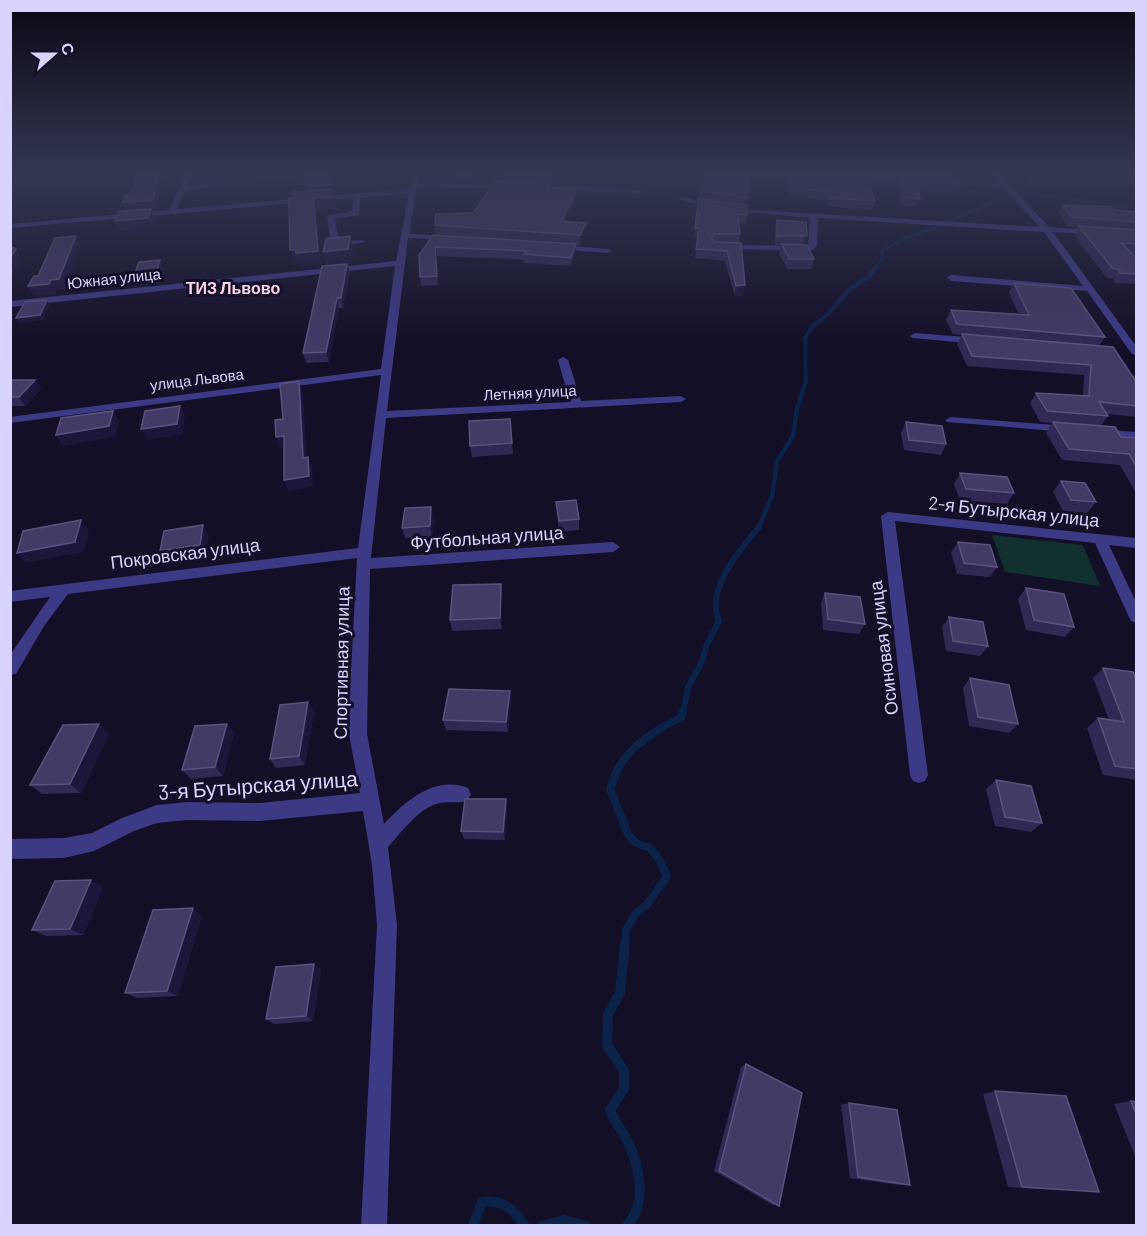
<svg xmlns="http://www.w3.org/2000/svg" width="1147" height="1236" viewBox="0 0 1147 1236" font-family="Barlow,sans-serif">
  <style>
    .green { fill: #12302f }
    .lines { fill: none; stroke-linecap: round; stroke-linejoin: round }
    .stream-far5 { stroke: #0c2248; stroke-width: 3 }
    .stream-far4 { stroke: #0c2248; stroke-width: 4 }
    .stream-far3 { stroke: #0c2248; stroke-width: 4.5 }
    .stream-far2 { stroke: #0c2248; stroke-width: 6 }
    .stream-far1 { stroke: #0c2248; stroke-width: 8 }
    .stream { stroke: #0c2248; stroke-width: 10 }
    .minor { fill: #3d3a85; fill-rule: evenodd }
    .wall { fill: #312854 }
    .shaded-wall { fill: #1d163a }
    .building { fill: #433a66; stroke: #5a527e; stroke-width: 1.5 }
    .labels { text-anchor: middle; stroke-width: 6; stroke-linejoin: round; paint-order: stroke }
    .far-street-label { font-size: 15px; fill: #d9d4ff; stroke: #130f26 }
    .far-neighbourhood-label { font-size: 16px; font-weight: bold; fill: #ffd6f0; stroke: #130f26 }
    .street-label { font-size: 18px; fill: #d9d4ff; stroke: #130f26 }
    .near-street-label { font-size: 21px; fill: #d9d4ff; stroke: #130f26 }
  </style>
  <rect width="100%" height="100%" fill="#130f26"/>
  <path class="green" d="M992,535L1083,545L1100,586L1005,572Z"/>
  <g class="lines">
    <path class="stream-far5" d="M1052,173H1066
      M1020,192L1136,208
      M1021,192L1032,181L1031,177L1043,173
      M950,221L1009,195
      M877,266L882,259V251L905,238L946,224"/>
    <path class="stream-far4" d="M806,382L805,338L812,327L826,316L851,288L868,278L878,265"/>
    <path class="stream-far3" d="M758,529L772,496L777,461L793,436L797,409L806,381"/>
    <path class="stream-far2" d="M683,713L688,687L702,662L706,647L719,621C705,589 740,550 759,527"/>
    <path class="stream-far1" d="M625,945L626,930L636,913L647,905L667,876L660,861L650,848L636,843L628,834L610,789C613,782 615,774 619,767C632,744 659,728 682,717L683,711"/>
    <path class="stream" d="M625,943L620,993L608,1014L607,1045L624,1071V1089L610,1110C614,1121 621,1129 626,1138C639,1164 649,1204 626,1226
      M473,1226L482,1202C503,1199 514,1210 525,1226
      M542,1226L564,1220L586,1226"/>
    <path class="minor" d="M187,173H193L188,185L291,176L294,178L186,190L177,209L410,189L413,173H419L418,183L512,185L510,188L417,187L409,234L453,236L457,238L453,240L408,238L387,411L570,402L558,360L563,357L568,360L581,401L681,396L686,399L681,402L386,418L371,558L613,542L620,547L613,552L370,569L367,734L384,824C405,801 435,775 468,788L471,794L468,800C459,804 450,801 440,803C419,807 402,832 388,847L397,925L387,1226H361L377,925L372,865L363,811L260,821L187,820L157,823L134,831L94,851L64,858L10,859V839L64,838L92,833L122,818L157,805L187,802L260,803L360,793L349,734V709L357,558L68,594L44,626L16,674L10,675V655L50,597L10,602V591L358,548L381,375L10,423V417L381,369L395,266L10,307V301L396,261L409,193L360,198L359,215L335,218L339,242L362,240L366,242L335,247L331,245L327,216L352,211L353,198L10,228V224L169,210Z
      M991,173H998L1049,227L1136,233V237L1053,232L1136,346V355L1132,354L1087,291L951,281L947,278L951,275L1083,286L1044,232L818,218L817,245L813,250L722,249L718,247L719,245L808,246L810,218L715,209L678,199L682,197L715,205L753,210L1040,227L1004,188L938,182L941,180L1000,184Z
      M558,186L639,190L643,192L639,194L556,189Z
      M557,245L608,249L612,251L608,253L554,249L553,247Z
      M915,333L978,338L983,341L978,344L912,338L910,336Z
      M951,417L1068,426L1074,429L1068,432L947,422L945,420Z
      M1098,429L1136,432V438L1094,434L1092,432Z
      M888,512L1136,538V548L1109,545L1136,602V623L1131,621L1129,617L1095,543L895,521L928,775L925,781L919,783L913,781L910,775L881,516Z"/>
  </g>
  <path class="wall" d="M457,173H475L474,181H458Z
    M501,173H552L550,188L577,198L566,221L585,232L580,245L576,244V253L571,266L524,263V260L437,256L438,285L421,286L420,277L433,235L568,244L436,234L435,225L473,213L501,182Z
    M706,173H954L952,178L961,184L958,193L919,191L920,199L917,207L901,206L899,188L869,186L875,201L872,210L826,206V199L790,197L788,183L748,181L750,192L748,201H746L745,205L747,215L746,224L739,223L740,234L739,243L743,295L735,296L725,261L695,258L698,237H694L700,185H705Z
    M1063,205L1115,210L1136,212L1137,254L1132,253L1137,259V284L1114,283V279L1107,278L1074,236L1079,227L1067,226L1059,213Z
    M777,220L806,222L804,244L814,259L812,269H787L779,253L781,245H775V229Z
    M350,236L353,250L351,263L347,264L350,273L343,308H339L329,362L306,363L303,353L327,266L323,252Z
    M1014,283L1105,337L1099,346L1137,383V417L1107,414L1108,416L1101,426L1121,437L1137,438V495L1120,465L1062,460L1046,433L1052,423L1040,422L1030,403L1036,393L1083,396L1084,375L967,366L957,344L962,335L953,334L946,320L951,310L1019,315L1009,292Z
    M10,380H35L41,389L25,406H10Z
    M510,419L513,454L472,457L470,446Z
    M906,422L946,444L941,455L904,450L901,433Z
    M960,473L1014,493L1007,504L960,500L954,484Z
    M1061,481L1096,502L1087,513L1063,511L1053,492Z
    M556,502L579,519V530L559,532Z
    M434,518L432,537L405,538L402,528Z
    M958,542L997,567L990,577L957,574L951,552Z
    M501,584L502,594V629L452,631L450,620Z
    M1026,588L1074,627L1065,637L1026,630L1018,599Z
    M825,593L865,624L859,634L823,630L821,603Z
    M949,617L988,646L980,656L946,651L942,627Z
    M1103,668L1137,681V780L1103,775L1087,728L1098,718L1109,720L1093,678Z
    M970,678L1018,724L1009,733L969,726L963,688Z
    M510,691L511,701L508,732L446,730L443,720Z
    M308,702L314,712L305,765L276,768L270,759Z
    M227,724L234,733L223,776L191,779L182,770Z
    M109,734L81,793L42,794L30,785Z
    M996,780L1042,823L1031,832L995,826L986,789Z
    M506,799L507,808L505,840L464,839L461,831Z
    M103,887L83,935L46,936L32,930Z
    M202,915L178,996L137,998L125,993Z
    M321,970L313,1021L274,1024L266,1019Z
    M746,1064L779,1206L773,1205L714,1171L741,1067Z
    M995,1091L1099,1192L1008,1187L983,1094Z
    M1131,1101L1137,1102V1161L1114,1104Z
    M849,1103L910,1185H899L850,1178L841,1105Z"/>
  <path class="shaded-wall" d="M96,173H126L98,177Z
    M163,173H169L165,183L163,184L157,209H151L154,218L152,227L120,231L115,221L126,211L122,203Z
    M262,173H275L274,175L263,176Z
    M331,173L337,210L317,212L321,265L300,267L299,264H295L290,250H295L309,195L306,187Z
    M577,189V198L562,230V221Z
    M586,223L585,232L580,245V235Z
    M807,235L804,244L802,246L805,236Z
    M76,236L81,245L65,289L57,290L55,294L34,296L28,286Z
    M350,236L353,250L351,263L347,264L350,273L343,308L341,298L327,266L323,252Z
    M576,244V253L571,266V258Z
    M435,247L437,256L438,285L437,276Z
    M16,249L22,258L10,277V259Z
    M160,260L164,269L161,283L139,285L134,276Z
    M745,285L743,295L735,296L736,286Z
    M337,298L339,308L329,362L326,352Z
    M47,300L50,305L43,320L19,323L16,318Z
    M35,380L41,389L25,406L19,397Z
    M299,381L303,392L307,468L303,458Z
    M180,406L185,416L183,434L147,440L141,429Z
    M113,411L119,421L115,437L63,446L56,435Z
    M284,436L288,446L280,448L276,437Z
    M308,457L312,468L313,487L288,491L284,480Z
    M431,507L434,518L432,537L430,526Z
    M81,520L89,531L84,552L26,563L17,553Z
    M203,525L209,536L206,556L167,562L160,551Z
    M501,584L502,594V629L500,618Z
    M510,691L511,701L508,732L506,722Z
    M308,702L314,712L305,765L299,756Z
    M99,724L109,734L81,793L70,784Z
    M227,724L234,733L223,776L215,767Z
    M506,799L507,808L505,840L503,832Z
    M91,880L103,887L83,935L70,929Z
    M193,908L202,915L178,996L167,991Z
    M314,964L321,970L313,1021L306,1016Z"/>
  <path class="building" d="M137,173H163L162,175H159L153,200L122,203L125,195H130Z
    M303,173H330L332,185L306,187Z
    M457,173H473V174H457Z
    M501,173H551V176Z
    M706,173H747L750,192H746V198L700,190V185H705Z
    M750,173H880L958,178L961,184L918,182L920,199L904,197L902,179L866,177L875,201L829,198L828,191L792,189L790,175Z
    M495,181L550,184L549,188L577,189L562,221L586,223L580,235L435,225L436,214L473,213Z
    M332,189L333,197L313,198L318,251L296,253L295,250H290L289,198H294L293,192Z
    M699,198L716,202L747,205V215L738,214L740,234H714L711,238L717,242L741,243L745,285L736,286L727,251L696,249L699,228H695Z
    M1063,205L1111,207L1115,210L1136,212L1137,222L1072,217Z
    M151,209L148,218L115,221L119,211Z
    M777,220L806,222L807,235L805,236H777Z
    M1079,226L1137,230V244L1122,243L1137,259V274L1119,273L1120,270L1112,268Z
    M433,235L576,244L571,258L524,254L526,251L435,247L437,276L420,277L419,255Z
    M76,236L59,279L51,280L49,284L28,286L34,276H38L55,238Z
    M350,236L348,249L323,252L326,239Z
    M782,244L807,245L814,259H789Z
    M10,246L16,249L10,259Z
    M160,260L156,273L134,276L139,262Z
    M347,264L341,298H337L326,352L303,353L322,266Z
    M1014,283L1071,288L1105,337L957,324L951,310L1029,315Z
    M47,300L40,315L16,318L25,302Z
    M962,334L1113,347L1137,383V406L1099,402L1108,416L1047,411L1036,393L1089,396L1091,365L972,356Z
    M10,380H35L19,397H10Z
    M299,381L303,458L308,457L309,476L284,480V436L276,437L275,420L283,419L280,384Z
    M180,406L177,424L141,429L145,411Z
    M113,411L109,426L56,435L61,418Z
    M510,419L512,443L470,446L469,421Z
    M906,422L942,426L946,444L909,440Z
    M1053,422L1115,427L1121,437L1137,438V468L1129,454L1069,449Z
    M960,473L1007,477L1014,493L966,489Z
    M1061,481L1085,483L1096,502L1071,500Z
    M576,500L579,519L559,521L556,502Z
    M431,507L430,526L402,528L405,508Z
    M81,520L75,542L17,553L23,531Z
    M203,525L200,545L160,551L164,531Z
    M958,542L990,545L997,567L964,563Z
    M501,584L500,618L450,620L453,585Z
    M1026,588L1064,594L1074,627L1034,620Z
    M825,593L860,597L865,624L828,619Z
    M949,617L983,622L988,646L953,641Z
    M1103,668L1133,672L1137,681V769L1115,766L1098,718L1124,722Z
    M970,678L1009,685L1018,724L978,717Z
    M449,689L510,691L506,722L443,720Z
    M308,702L299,756L270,759L280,705Z
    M99,724L70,784L30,785L63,725Z
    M227,724L215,767L182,770L195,726Z
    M996,780L1031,786L1042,823L1005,817Z
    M465,799H506L503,832L461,831Z
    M91,880L70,929L32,930L55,881Z
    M193,908L167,991L125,993L153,910Z
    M314,964L306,1016L266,1019L276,967Z
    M746,1064L802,1093L779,1206L719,1171Z
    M995,1091L1066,1096L1099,1192L1022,1187Z
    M1131,1101L1137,1102V1116Z
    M849,1103L897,1110L910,1185L858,1177Z"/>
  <linearGradient id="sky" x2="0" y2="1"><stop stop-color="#0a0815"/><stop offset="0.5" stop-color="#333752"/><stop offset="1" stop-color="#333752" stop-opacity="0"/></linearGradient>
  <rect width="1147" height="346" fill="url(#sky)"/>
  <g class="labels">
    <g class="far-street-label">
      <text transform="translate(114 279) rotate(-6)" y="5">Южная улица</text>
      <text transform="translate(197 380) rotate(-7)" y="5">улица Львова</text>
      <text transform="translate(530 393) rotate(-3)" y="5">Летняя улица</text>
    </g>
    <g class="far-neighbourhood-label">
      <text x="233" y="294">ТИЗ Львово</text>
    </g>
    <g class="street-label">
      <text transform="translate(1014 512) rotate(6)" y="6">2-я Бутырская улица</text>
      <text transform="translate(487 538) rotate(-4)" y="6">Футбольная улица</text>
      <text transform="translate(185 554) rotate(-7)" y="6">Покровская улица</text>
      <text transform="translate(884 648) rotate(-97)" y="6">Осиновая улица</text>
      <text transform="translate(342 663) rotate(-89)" y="6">Спортивная улица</text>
    </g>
    <g class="near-street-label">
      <text transform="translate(258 786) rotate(-4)" y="7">3-я Бутырская улица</text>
    </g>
  </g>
  <rect width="1147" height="1236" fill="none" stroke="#d9d4ff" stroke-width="24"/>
  <g transform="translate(54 54) rotate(69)" stroke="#130f26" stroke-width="4.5" paint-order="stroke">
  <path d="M0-4.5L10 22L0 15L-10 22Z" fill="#d9d4ff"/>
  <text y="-9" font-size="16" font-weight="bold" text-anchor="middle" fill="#d9d4ff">С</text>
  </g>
</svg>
